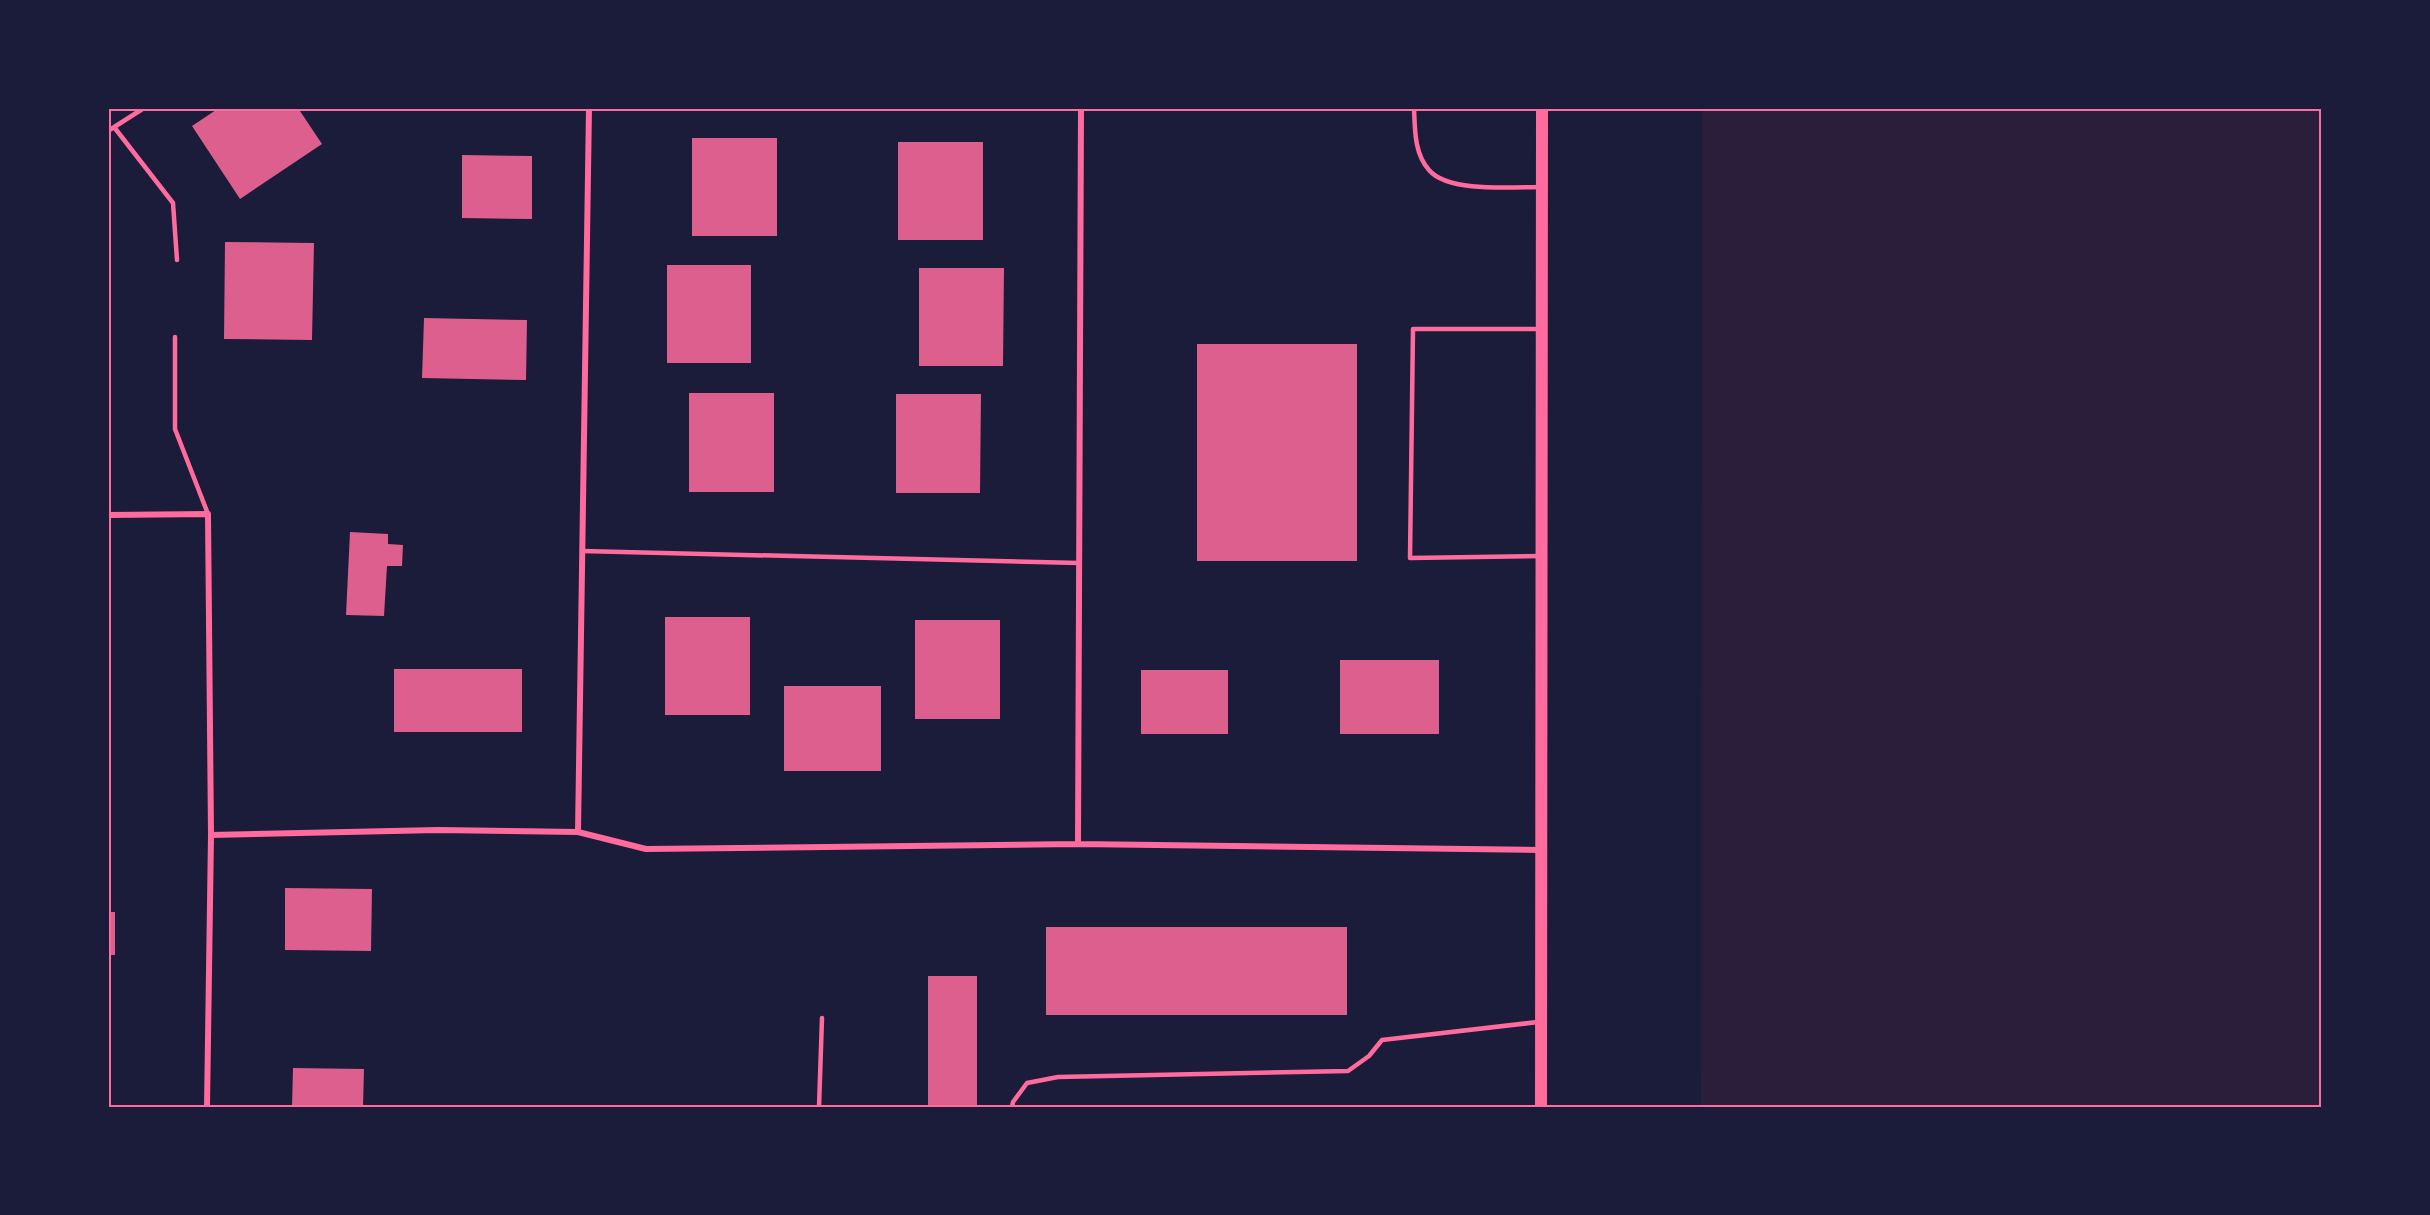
<svg xmlns="http://www.w3.org/2000/svg" width="2430" height="1215" viewBox="0 0 2430 1215" font-family="'Space Grotesk',sans-serif">
  <style>
    .green { fill: #2a1e3b }
    .building { fill: #dd5f8e }
    .lines { fill: none; stroke-linecap: round; stroke-linejoin: round }
    .service { stroke: #ff6b9d; stroke-width: 4.5 }
    .minor { stroke: #ff6b9d; stroke-width: 6 }
    .secondary { stroke: #ff6b9d; stroke-width: 12 }
    .neatline { fill: none; stroke: #ff6b9d; stroke-width: 2 }
  </style>
  <rect width="100%" height="100%" fill="#1b1b3a"/>
  <path class="green" d="M1702,108H2322V1107H1701Z"/>
  <path class="building" d="M219,108H298L322,144L240,199L192,126Z
    M692,138H777V236H692Z
    M898,142H983V240H898Z
    M462,155L532,156V219L462,218Z
    M225,242L314,243L312,340L224,339Z
    M667,265H751V363H667Z
    M919,268H1004L1003,366H919Z
    M424,318L527,320L526,380L422,378Z
    M1197,344H1357V561H1197Z
    M689,393H774V492H689Z
    M896,394H981L980,493H896Z
    M350,532L388,534V544L403,545L402,566H387L384,616L346,615Z
    M665,617H750V715H665Z
    M915,620H1000V719H915Z
    M1340,660H1439V734H1340Z
    M394,669H522V732H394Z
    M1141,670H1228V734H1141Z
    M108,671L111,672L110,747H108Z
    M784,686H881V771H784Z
    M285,888L372,889L371,951L285,950Z
    M108,912H115V955H108Z
    M1046,927H1347V1015H1046Z
    M928,976H977V1107H928Z
    M293,1068L364,1069L363,1107H292Z"/>
  <g class="lines">
    <path class="service" d="M1414,108C1415,129 1414,153 1429,170C1448,193 1514,187 1542,187
      M114,127L173,203L177,260
      M108,131L144,108
      M175,337V429L208,514
      M582,551L1079,563
      M1541,556L1410,558L1413,329H1542
      M819,1107L822,1018
      M1012,1107L1013,1102L1027,1083L1058,1077L1348,1071L1369,1056L1382,1040L1538,1022"/>
    <path class="minor" d="M108,515L208,514L211,835L207,1107
      M578,832L589,108
      M211,835L438,830L578,832L646,849L1078,844L1542,850
      M1078,844L1081,108"/>
    <path class="secondary" d="M1541,1107L1542,108"/>
  </g>
  <rect width="2430" height="1215" fill="none" stroke="#1b1b3a" stroke-width="219"/>
  <rect x="110" y="110" width="2210" height="996" class="neatline"/>
</svg>
